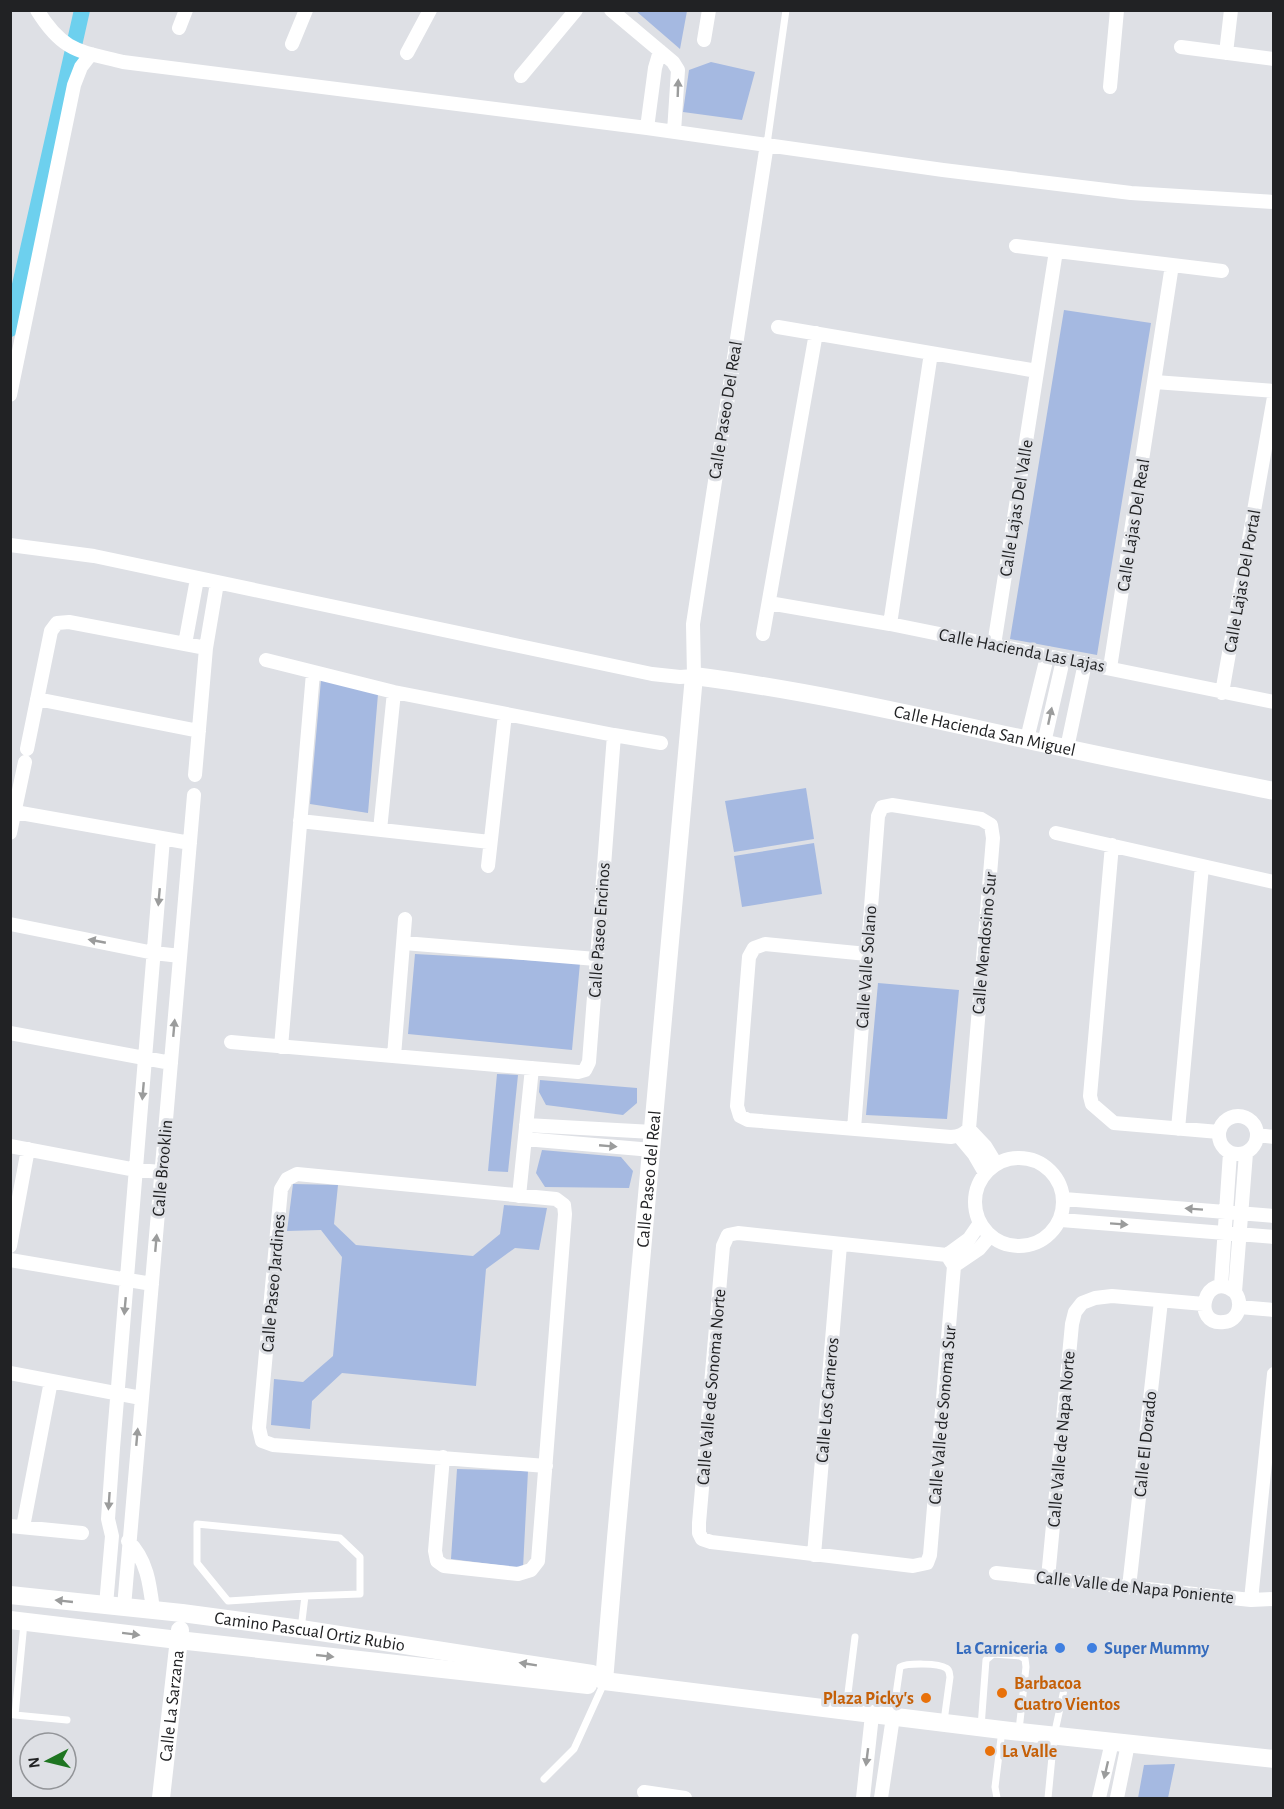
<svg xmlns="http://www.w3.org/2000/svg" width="1284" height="1809" viewBox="0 0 1284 1809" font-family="'Alegreya Sans',sans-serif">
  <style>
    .green { fill: #a5b9e1 }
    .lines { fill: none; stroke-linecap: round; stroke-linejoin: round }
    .canal { stroke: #6dd0ee; stroke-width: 16 }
    .lane { stroke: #fff; stroke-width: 7 }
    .street { stroke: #fff; stroke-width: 14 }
    .secondary { stroke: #fff; stroke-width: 18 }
    .oneway { fill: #9b9c9c }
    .shop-dot { fill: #3f7fe0; stroke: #dee0e5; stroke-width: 2 }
    .food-dot { fill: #e8710a; stroke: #dee0e5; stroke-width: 2 }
    .labels { text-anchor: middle; stroke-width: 6; stroke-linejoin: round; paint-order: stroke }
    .street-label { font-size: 18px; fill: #212224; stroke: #dee0e5 }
    .shop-label { font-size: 18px; font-weight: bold; fill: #366cbe; stroke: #dee0e5; text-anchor: end }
    .food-label { font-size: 18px; font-weight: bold; fill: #c56008; stroke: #dee0e5; text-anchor: start }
  </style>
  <rect width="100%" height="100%" fill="#dee0e5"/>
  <path class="green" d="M636,11H687L680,49Z
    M711,62L755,72L742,120L683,112L689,70Z
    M1064,310L1151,323L1097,655L1010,639Z
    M321,680L378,694L368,813L310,804Z
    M806,788L814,839L734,852L725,801Z
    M814,843L822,894L742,907L734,856Z
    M415,954L580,963L572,1050L408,1034Z
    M878,983L959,990L947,1119L866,1115Z
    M497,1074L518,1075L508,1172L488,1171Z
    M540,1080L637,1088V1103L623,1115L546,1105L539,1092Z
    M542,1150L621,1157L633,1171L629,1188L545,1187L536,1173Z
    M293,1184L338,1185L334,1224L356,1245L473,1256L500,1234L504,1205L547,1208L539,1250L515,1248L486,1269L476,1386L342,1373L312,1401L310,1429L271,1425L274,1379L303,1382L333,1356L342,1257L321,1230L287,1231Z
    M457,1469L528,1471L523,1568L451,1559Z
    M1175,1764L1168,1798H1138L1144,1765Z"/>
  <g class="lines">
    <path class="canal" d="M10,329L82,10"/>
    <path class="lane" d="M767,144L786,10
      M301,1629L305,1596L228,1601L197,1563V1524L340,1538L360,1557V1594L305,1596
      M846,1709L855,1637
      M10,1714L15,1715L24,1623
      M15,1715L67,1720
      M893,1715L900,1667C907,1663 939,1663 946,1668C950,1670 949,1673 950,1677L944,1721
      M981,1727L986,1660L993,1654L1020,1656L1025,1659L1026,1667L1019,1730
      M544,1779L574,1749L604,1683
      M997,1798L995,1787L1002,1730
      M1048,1798L1054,1736L1065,1685"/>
    <path class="street" d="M37,10C63,52 79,51 123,62L647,128L943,170L1131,193L1274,202
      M611,10L673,62L678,70L674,132
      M179,28L186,10
      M704,40L709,10
      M292,44L306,10
      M1181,47L1274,59
      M407,53L430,10
      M1226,53L1231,10
      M521,76L576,10
      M1110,87L1117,10
      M647,128L655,68L660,51
      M1016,246L1222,271
      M778,327L1037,371
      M1155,382L1274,391
      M10,395L74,85L81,67L91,54
      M10,545L94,556L652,674L680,677L694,676L693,624L767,144
      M769,603L890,624L1274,702
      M890,624L931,353
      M763,634L816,333
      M185,644L197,579
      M994,645L1056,251
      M266,660L394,692L614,735L661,743
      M1110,668L1172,265
      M1222,693L1274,397
      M37,699L199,731
      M1027,739L1047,657
      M1044,743L1063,660
      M1067,748L1085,663
      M27,749L51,631L57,623L69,622L206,648
      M195,775L206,648L217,583
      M15,812L190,843
      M300,821L490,842
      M380,830L394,692
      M10,833L25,762
      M1056,833L1274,882
      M1112,845L1090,1096L1092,1104L1114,1123L1219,1132
      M488,866L505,714
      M10,924L154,953L180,956
      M404,943L596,959
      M867,954L765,944L754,948L749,957L737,1106L740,1116L748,1120L951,1137C959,1136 963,1135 969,1129
      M10,1033L171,1063
      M231,1042L578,1072L585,1070L589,1062L614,735
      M281,1047L313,673
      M394,1056L405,919
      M1219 1135a19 19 0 1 1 38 0a19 19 0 1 1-38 0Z
      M526,1125L653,1132
      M854,1129L878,816L882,807L892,805L981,819L991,825L993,838L969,1129L985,1146L996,1164
      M1178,1129L1202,866
      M1257,1135L1274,1137
      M959,1136L974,1154L985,1173
      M525,1139L652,1150
      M10,1146L136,1170L162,1172
      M975 1202a44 44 0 1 1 88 0a44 44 0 1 1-88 0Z
      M519,1196L532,1068
      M1064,1199L1274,1216
      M1061,1220L1274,1237
      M738,1233L947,1255L954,1266L930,1555L927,1563L913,1566L711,1542L702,1539L699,1533V1523L723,1246L728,1235Z
      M10,1246L28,1149
      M947,1255L969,1239L980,1223
      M10,1260L152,1284
      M954,1266L979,1249L990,1236
      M1221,1286L1230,1153
      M1235,1292C1205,1268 1190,1326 1224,1322C1239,1321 1243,1303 1235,1292L1246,1153
      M1239,1307L1274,1310
      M10,1373L141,1398
      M443,1457L435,1551L437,1561L444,1566L518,1574L531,1570L538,1561L565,1214L564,1205L556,1199L297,1174L287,1179L281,1189L259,1428L262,1441L273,1445L546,1466
      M10,1526L82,1533
      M23,1527L51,1381
      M128,1541C147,1559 150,1585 153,1610
      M814,1555L840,1245
      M996,1573L1251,1600L1274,1599
      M1048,1578L1072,1324L1075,1312L1082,1303L1095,1298L1112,1296L1204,1304
      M1129,1587L1161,1301
      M1251,1600L1274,1374
      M106,1605L112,1536L108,1519L113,1448L163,839
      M124,1607L194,795
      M644,1792L685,1798
      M863,1798L872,1715
      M881,1798L893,1717
      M1099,1798L1112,1742
      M1117,1798L1128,1744"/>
    <g class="secondary">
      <path id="s1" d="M10,1595L182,1613L301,1629L592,1674L604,1681L1002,1730L1274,1759"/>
      <path d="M10,1620L178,1640L588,1685"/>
      <path id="s2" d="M604,1681L616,1538L694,676C812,691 927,718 1042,743C1119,760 1196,775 1274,791"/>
      <path id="s3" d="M161,1798L180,1630"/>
    </g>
  </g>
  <defs><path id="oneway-solid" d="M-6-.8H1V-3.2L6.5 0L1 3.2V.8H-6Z" transform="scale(1.5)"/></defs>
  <g class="oneway">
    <use href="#oneway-solid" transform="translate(678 88) rotate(-88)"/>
    <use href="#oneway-solid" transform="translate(1050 716) rotate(-78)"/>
    <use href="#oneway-solid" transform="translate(159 897) rotate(95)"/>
    <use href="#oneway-solid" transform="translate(97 941) rotate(-169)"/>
    <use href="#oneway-solid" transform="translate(174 1028) rotate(-85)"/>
    <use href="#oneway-solid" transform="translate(143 1091) rotate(95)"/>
    <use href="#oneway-solid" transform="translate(608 1146) rotate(5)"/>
    <use href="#oneway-solid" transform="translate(1194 1209) rotate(-176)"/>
    <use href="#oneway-solid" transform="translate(1119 1224) rotate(4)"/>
    <use href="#oneway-solid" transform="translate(156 1243) rotate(-85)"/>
    <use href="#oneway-solid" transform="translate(125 1306) rotate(95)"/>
    <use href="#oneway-solid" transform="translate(137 1437) rotate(-85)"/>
    <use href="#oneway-solid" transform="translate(109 1501) rotate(94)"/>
    <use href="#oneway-solid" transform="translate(64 1601) rotate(-174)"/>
    <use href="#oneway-solid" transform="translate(131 1634) rotate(7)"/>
    <use href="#oneway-solid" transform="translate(325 1656) rotate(6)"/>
    <use href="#oneway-solid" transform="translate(528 1664) rotate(-171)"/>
    <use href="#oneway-solid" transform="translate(867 1757) rotate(97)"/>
    <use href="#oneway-solid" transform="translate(1106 1770) rotate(103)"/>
  </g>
  <g class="shop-dot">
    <circle cx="1060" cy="1648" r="6"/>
    <circle cx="1092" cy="1648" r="6"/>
  </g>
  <g class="food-dot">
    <circle cx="1002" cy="1693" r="6"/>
    <circle cx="926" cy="1698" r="6"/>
    <circle cx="990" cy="1751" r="6"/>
  </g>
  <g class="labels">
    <g class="street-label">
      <text transform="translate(725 410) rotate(-81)" y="6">Calle Paseo Del Real</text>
      <text transform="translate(1016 508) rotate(-81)" y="6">Calle Lajas Del Valle</text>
      <text transform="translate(1133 525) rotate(-81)" y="6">Calle Lajas Del Real</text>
      <text transform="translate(1242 581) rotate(-80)" y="6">Calle Lajas Del Portal</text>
      <text transform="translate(1022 650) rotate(11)" y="6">Calle Hacienda Las Lajas</text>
      <text dy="6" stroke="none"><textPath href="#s2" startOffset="1305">Calle Hacienda San Miguel</textPath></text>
      <text transform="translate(599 930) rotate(-86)" y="6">Calle Paseo Encinos</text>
      <text transform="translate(984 943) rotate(-85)" y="6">Calle Mendosino Sur</text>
      <text transform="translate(866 967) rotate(-86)" y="6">Calle Valle Solano</text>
      <text transform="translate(162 1168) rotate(-85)" y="6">Calle Brooklin</text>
      <text dy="6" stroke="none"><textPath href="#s2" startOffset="504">Calle Paseo del Real</textPath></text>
      <text transform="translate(273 1283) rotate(-85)" y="6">Calle Paseo Jardines</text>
      <text transform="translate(711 1387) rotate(-85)" y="6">Calle Valle de Sonoma Norte</text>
      <text transform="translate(827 1400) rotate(-85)" y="6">Calle Los Carneros</text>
      <text transform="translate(942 1415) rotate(-85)" y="6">Calle Valle de Sonoma Sur</text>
      <text transform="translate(1061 1439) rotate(-85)" y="6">Calle Valle de Napa Norte</text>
      <text transform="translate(1145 1444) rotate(-84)" y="6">Calle El Dorado</text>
      <text transform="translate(1135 1587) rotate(6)" y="6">Calle Valle de Napa Poniente</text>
      <text dy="6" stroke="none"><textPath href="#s1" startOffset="302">Camino Pascual Ortiz Rubio</textPath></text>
      <text dy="6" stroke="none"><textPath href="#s3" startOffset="93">Calle La Sarzana</textPath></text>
    </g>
    <g class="shop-label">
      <text x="1048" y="1654">La Carniceria</text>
      <text x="1104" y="1654" text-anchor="start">Super Mummy</text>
    </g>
    <g class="food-label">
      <text x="1014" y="1689">Barbacoa<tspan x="1014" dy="21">Cuatro Vientos</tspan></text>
      <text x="914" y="1704" text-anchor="end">Plaza Picky's</text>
      <text x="1002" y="1757">La Valle</text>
    </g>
  </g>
  <rect width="1284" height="1809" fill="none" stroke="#212224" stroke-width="24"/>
  <g transform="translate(48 1761) rotate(263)"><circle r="28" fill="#dee0e5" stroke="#929498" stroke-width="1.5"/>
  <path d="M0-4.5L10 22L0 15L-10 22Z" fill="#1e7521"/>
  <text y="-9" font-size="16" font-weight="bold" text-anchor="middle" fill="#212224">N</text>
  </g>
</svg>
